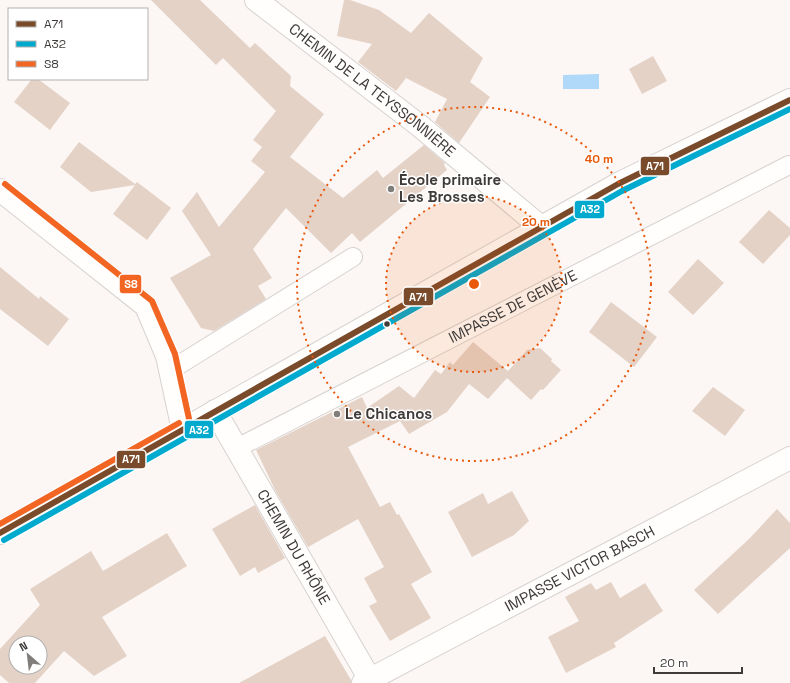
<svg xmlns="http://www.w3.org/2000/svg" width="790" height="683" viewBox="0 0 790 683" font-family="'Space Grotesk',sans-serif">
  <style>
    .water { fill: #b0d8f8 }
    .building { fill: #e4d2c7; fill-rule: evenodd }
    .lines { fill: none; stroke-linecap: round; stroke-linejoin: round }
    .service-casing { stroke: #d6d2d0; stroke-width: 20 }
    .minor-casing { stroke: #d6d2d0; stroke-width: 24 }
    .primary-casing { stroke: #d6d2d0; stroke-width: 24 }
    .service { stroke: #fffefd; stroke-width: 18 }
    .minor { stroke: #fffefd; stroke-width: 22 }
    .primary { stroke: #fffefd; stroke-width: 22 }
    .bus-1-casing { stroke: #fff; stroke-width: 9 }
    .bus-2-casing { stroke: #fff; stroke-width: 9 }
    .bus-3-casing { stroke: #fff; stroke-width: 9 }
    .bus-1 { stroke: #7a4b2a; stroke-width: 6 }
    .bus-2 { stroke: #00a9ce; stroke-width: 6 }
    .bus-3 { stroke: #f26522; stroke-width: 6 }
    .ring { fill: none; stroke: #e8590c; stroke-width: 2; stroke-dasharray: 2 4 }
    .poi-dot { fill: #817d7a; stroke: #fff; stroke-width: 1.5 }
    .bus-dot { fill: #3f3b39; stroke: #fff; stroke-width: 1.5 }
    .labels { text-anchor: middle; stroke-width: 3; stroke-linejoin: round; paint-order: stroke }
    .street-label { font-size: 15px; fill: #3f3b39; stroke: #fff }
    .poi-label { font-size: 15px; font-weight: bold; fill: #3f3b39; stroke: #fff; text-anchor: start }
    .centre { fill: #e8590c; stroke: #fff; stroke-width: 2 }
    .ring-label { font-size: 12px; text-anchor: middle; font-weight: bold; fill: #e8590c; stroke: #fff; stroke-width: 3; stroke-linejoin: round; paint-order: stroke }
    .line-badge { stroke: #fff; stroke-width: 1.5 }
    .badge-label { font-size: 11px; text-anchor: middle; font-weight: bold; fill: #fff }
  </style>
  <rect width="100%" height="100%" fill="#fcf7f4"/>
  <path class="water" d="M599,74V89H563V75Z"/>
  <path class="building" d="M151,0H200L250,48L255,43L291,76L290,86L324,114L290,157L343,198L377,170L383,178L424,145L445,163L444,165L447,170L360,242L352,233L331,253L286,208L253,249L272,278L258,286L266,299L214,331L201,328L170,278L211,255L182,211L197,192L219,227L265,172L251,161L262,147L253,140L276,111L223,58L216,65Z
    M344,0H350L379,10L411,33L429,13L483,58L470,82L490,97L459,143L435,122L447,99L406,78L396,91L358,62L372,44L337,36Z
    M653,56L667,81L642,94L629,69Z
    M32,79H38L70,103L50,130L14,102Z
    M79,142L135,184L137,182L171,208L147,240L113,214L135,185L91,192L60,167Z
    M769,210L790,228V235L763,264L739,242Z
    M698,259L724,283L693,315L668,292Z
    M0,267L39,299L40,296L69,319L48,346L0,309Z
    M611,302L657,337L634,367L589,332Z
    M473,342L508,371L527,350L540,348L552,359L551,361L561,370L543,390L541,389L531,400L507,378L488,399L469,384L447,412L409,434L400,421L348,447L380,507L390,502L397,515L399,514L432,572L411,584L431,618L390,641L369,606L377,602L364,578L384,567L358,519L308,547L276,492L256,450L362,397L367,408L399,386L414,398L435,370L441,374L450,362L453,365Z
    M713,387L745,410L725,436L692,411Z
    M512,491L529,521L514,535L472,557L448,512L483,493L488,504Z
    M255,505L285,558L258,573L255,567L240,576L212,529Z
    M777,509L790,523V548L718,614L694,590L750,538Z
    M167,533L187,566L102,617L127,656L94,676L64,651L35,683H9L0,675V649L40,605L30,589L91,551L103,571ZM16,643H40V667H16Z
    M611,582L620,598L645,583L663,611L614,643L616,647L566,673L548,637L579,621L565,597L591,583L596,590Z
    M325,636L351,680V683H239Z"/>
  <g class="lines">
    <g class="service-casing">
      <g id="service">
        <path d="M169,371L353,257"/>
        <path id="s1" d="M237,448L789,165"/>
      </g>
    </g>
    <g class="minor-casing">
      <g id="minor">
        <path id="s2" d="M256,0L420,126L542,228"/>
        <path d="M0,190L146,306L167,356L183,430"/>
        <path id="s3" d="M215,411L372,683"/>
        <path id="s4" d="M363,683L790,458"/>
      </g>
    </g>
    <g class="primary-casing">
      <path id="primary" d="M0,533L618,184L790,100"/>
    </g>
    <use href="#service" class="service"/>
    <use href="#minor" class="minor"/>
    <use href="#primary" class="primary"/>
    <g class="bus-1-casing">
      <path id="bus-1" d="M0,533L618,184L790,100"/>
    </g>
    <g class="bus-2-casing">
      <path id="bus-2" d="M4,540L622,191L790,109"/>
    </g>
    <g class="bus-3-casing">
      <path id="bus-3" d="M5,184L152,301L175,354L191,428
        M0,524L179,423"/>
    </g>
    <use href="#bus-1" class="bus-1"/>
    <use href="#bus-2" class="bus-2"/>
    <use href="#bus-3" class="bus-3"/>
  </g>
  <circle cx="474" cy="284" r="88" fill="#e8590c" fill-opacity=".12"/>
  <g class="ring">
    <circle cx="474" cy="284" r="88"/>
    <circle cx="474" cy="284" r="177"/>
  </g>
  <g class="poi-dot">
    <circle cx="391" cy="189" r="4"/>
    <circle cx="337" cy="414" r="4"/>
  </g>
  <circle class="bus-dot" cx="387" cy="324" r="3.5"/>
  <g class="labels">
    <g class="street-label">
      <text dy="5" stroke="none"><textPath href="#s2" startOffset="147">CHEMIN DE LA TEYSSONNIÈRE</textPath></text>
      <text dy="5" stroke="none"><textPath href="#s1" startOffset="310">IMPASSE DE GENÈVE</textPath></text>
      <text dy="5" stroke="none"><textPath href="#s3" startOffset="157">CHEMIN DU RHÔNE</textPath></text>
      <text dy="5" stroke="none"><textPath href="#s4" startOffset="245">IMPASSE VICTOR BASCH</textPath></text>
    </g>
    <g class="poi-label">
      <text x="399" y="185">École primaire<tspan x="399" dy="17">Les Brosses</tspan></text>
      <text x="345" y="419">Le Chicanos</text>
    </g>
  </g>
  <circle cx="474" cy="284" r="6" class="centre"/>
  <g class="ring-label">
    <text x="599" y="163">40 m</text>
    <text x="536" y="226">20 m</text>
  </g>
  <g class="line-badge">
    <rect x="640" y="156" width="30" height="20" rx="4" fill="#7a4b2a"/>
    <rect x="574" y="200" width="31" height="19" rx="4" fill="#00a9ce"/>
    <rect x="119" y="274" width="23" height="20" rx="4" fill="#f26522"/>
    <rect x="403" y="287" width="31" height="19" rx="4" fill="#7a4b2a"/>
    <rect x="184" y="420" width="30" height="19" rx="4" fill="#00a9ce"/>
    <rect x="116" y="450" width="30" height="19" rx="4" fill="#7a4b2a"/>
  </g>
  <g class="badge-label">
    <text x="655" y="170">A71</text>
    <text x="590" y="213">A32</text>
    <text x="131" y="288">S8</text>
    <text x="418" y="301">A71</text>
    <text x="199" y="434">A32</text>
    <text x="131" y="463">A71</text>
  </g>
  <rect x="8" y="8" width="140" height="72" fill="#ffffff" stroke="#b2b1b0"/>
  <rect x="16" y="21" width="20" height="6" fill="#7a4b2a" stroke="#b2b1b0"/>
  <text x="44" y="28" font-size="12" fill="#3f3b39">A71</text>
  <rect x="16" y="41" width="20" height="6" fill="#00a9ce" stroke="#b2b1b0"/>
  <text x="44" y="48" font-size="12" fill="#3f3b39">A32</text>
  <rect x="16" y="61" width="20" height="6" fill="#f26522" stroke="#b2b1b0"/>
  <text x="44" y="68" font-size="12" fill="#3f3b39">S8</text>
  <g transform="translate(28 655) rotate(332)"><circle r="19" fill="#ffffff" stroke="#b2b1b0"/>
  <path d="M0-3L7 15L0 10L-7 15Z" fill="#817d7a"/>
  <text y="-6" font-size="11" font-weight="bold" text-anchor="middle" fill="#3f3b39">N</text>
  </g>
  <path d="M654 667v6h88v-6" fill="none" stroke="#3f3b39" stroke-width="2"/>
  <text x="660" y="667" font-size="12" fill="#3f3b39" stroke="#ffffff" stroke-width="3" paint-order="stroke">20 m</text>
</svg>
